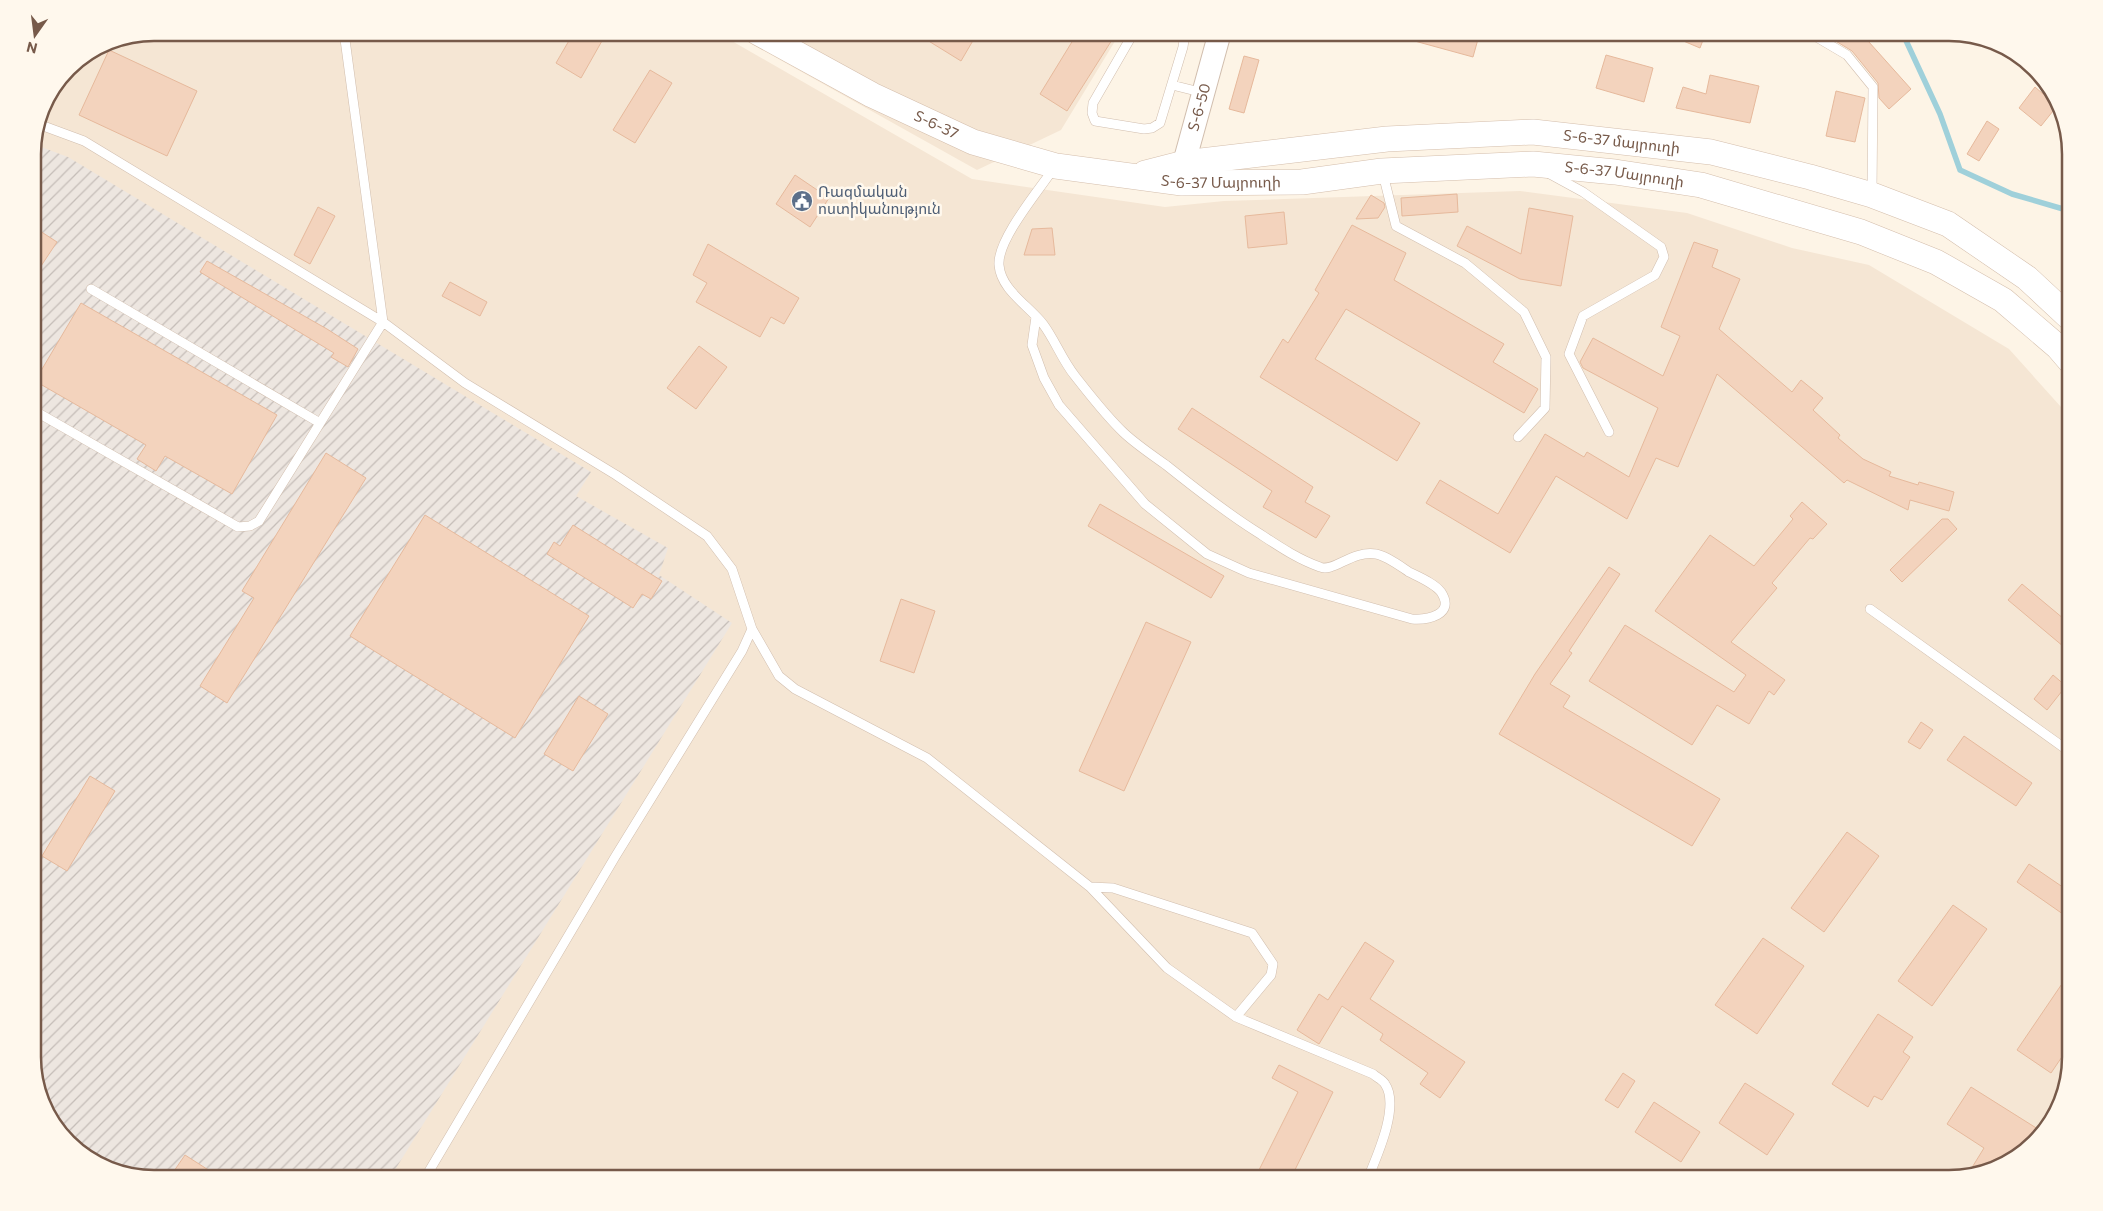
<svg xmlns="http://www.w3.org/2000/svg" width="2103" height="1211" viewBox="0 0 2103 1211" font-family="Commissioner,'Noto Sans Armenian',sans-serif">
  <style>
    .residential { fill: #f5e6d4 }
    .industrial { fill: url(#industrial-furrows) }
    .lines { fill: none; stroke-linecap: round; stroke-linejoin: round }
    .stream { stroke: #9fd0da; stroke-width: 5.5 }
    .building { fill: #f3d3bd; stroke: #e6b99c }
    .service-casing { stroke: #d1beae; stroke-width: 10 }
    .tertiary-casing { stroke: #d1beae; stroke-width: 24 }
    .secondary-casing { stroke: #d4beac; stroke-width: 26 }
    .service { stroke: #fff; stroke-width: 9 }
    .tertiary { stroke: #fff; stroke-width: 22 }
    .secondary { stroke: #fff; stroke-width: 25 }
    .labels { text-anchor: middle; stroke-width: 5; stroke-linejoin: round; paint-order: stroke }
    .street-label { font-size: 15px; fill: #775a4a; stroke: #fff8ed }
    .service-label { font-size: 15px; fill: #4e5e75; stroke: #fff8ed; text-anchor: start }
    .rim { fill: none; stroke: #775a4a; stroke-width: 2.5 }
  </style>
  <defs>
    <pattern id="industrial-furrows" width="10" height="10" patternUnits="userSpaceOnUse" patternTransform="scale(1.25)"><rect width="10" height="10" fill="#ede6e0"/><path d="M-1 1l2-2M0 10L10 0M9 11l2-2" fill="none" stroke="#c5bdb8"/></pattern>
  </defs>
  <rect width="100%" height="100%" fill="#fdf4e6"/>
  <path class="residential" d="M154,32L718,33L972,179L1165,207L1224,201L1520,191L1687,213L1792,248L1869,265L2009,349L2070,417V1057L2054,1117L2010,1162L1949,1178H154L94,1162L49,1118L33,1065V146L42,107L68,68L108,42Z
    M732,33H1120L1061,130L977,170Z"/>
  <path class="industrial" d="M33,144L68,157L591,472L576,496L668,548L659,575L732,623L390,1178H154L94,1162L49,1118L33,1065Z"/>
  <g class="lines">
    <path class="stream" d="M1902,32L1940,114L1960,170L2012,194L2070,211"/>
  </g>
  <path class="building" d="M574,32H607L581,78L556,63Z
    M914,32H978L961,61Z
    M1078,32H1117L1067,111L1040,94Z
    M1400,32H1480L1473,57L1400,37Z
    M1662,32H1706L1700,48Z
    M1821,32H1860L1911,89L1889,109L1879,98L1878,83L1852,51Z
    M109,50L197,91L167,156L79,115Z
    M1606,55L1653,68L1644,102L1596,88Z
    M1244,56L1259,60L1244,113L1229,109Z
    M650,70L672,83L635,143L613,130Z
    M1710,75L1759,86L1750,123L1676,108L1683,87L1706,94Z
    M2035,87L2057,106L2041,126L2019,108Z
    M1836,91L1865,98L1855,142L1826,136Z
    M1987,121L1999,129L1979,161L1967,154Z
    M795,175L829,198L810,227L776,204Z
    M1457,194L1458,212L1402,216L1401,198Z
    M1371,195L1384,203L1385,207L1378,218L1356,219Z
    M318,207L335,216L310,264L294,255Z
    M1529,208L1573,216L1561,286L1520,279L1457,246L1467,226L1521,254Z
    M1284,212L1287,244L1248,248L1245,216Z
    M1352,225L1406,253L1394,280L1504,344L1493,362L1538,389L1524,413L1346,309L1315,359L1420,423L1397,461L1260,377L1283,339L1288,343L1319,293L1315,290Z
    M1052,228L1055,255H1024L1032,229Z
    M40,231L57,242L33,278V242Z
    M1694,242L1718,250L1712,267L1740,279L1719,329L1792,392L1801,380L1823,398L1813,410L1840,435L1838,438L1863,459L1891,472L1889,476L1918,485L1919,482L1954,492L1949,511L1910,500L1908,510L1847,480L1844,483L1717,374L1678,467L1656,458L1627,519L1556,476L1510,553L1426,503L1440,480L1498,514L1545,434L1584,457L1587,452L1629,477L1658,408L1583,368L1580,362L1593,338L1663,376L1680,336L1661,327Z
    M708,244L799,298L784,324L771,317L760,337L696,302L707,283L693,275Z
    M207,261L327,329L358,349L348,367L331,357L334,353L200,272Z
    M450,282L487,302L480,316L442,296Z
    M81,303L277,415L232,494L165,456L156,471L137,459L146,445L35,381Z
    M699,346L727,367L696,409L667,388Z
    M1192,408L1313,487L1305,502L1330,516L1316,538L1263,507L1272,491L1178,429Z
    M326,453L366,478L227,703L200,686L254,598L242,591Z
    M1802,502L1827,524L1813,539L1810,538L1772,583L1777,588L1731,642L1785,680L1774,695L1769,691L1749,724L1717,705L1692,745L1589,681L1625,625L1734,692L1746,675L1655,611L1710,535L1754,566L1793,519L1790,516Z
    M1100,504L1224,576L1211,598L1088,526Z
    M425,515L589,616L515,738L350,636Z
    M1942,519H1948L1957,529L1902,582L1890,570Z
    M573,525L662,581L651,599L642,594L633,608L547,554L554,542L560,546Z
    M1609,567L1620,574L1569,651L1572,653L1550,684L1570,696L1563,707L1720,799L1692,846L1499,734L1535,674Z
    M2022,584L2070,624V652L2008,600Z
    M901,599L935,611L914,673L880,661Z
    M1146,622L1191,642L1124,791L1079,771Z
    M2053,675L2066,686L2047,710L2034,699Z
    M579,696L608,714L573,771L544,754Z
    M1921,722L1933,730L1920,749L1908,742Z
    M1964,736L2032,783L2016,806L1947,760Z
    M90,776L115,791L67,871L42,856Z
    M1847,832L1879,856L1824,932L1791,908Z
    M2029,864L2070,892V919L2017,882Z
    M1953,905L1987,929L1932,1006L1898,981Z
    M1763,938L1804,966L1757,1034L1715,1005Z
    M1365,942L1394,961L1370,999L1465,1062L1440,1098L1420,1084L1428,1073L1380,1040L1383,1034L1342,1006L1319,1044L1297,1030L1319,994L1328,1000Z
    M2070,972V1045L2051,1073L2017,1050Z
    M1878,1014L1913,1037L1903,1052L1910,1057L1882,1100L1874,1096L1868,1107L1832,1084Z
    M1279,1065L1333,1092L1291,1178H1255L1298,1092L1272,1078Z
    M1623,1073L1635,1081L1618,1108L1605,1100Z
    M1745,1083L1794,1114L1767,1155L1719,1123Z
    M1971,1087L2041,1131L2010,1162L1968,1174L1984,1148L1947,1124Z
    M1654,1102L1700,1132L1681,1162L1635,1132Z
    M185,1155L221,1178H186L174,1171Z"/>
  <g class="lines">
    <g class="service-casing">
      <path id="service" d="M1134,32L1093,103L1092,113L1095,121L1144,129L1152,128L1160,123L1183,47L1184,40L1179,32
        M1808,32L1847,55L1873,87L1872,193
        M1172,85L1204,93
        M38,124L84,141L383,322L344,32
        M1383,174L1396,226L1465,263L1524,312L1546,357L1545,408L1518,437
        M1550,174L1583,192L1661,247L1664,257L1655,275L1583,316L1569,354L1609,432
        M91,289L320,423
        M1036,317L1032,345L1044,378L1059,405L1145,504L1207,554L1249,573L1412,619C1427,620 1456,615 1441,592C1434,583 1419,577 1409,572C1400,566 1387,556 1376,554C1352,550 1333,573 1320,567C1297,559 1277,545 1257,532C1225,512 1196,489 1166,465C1152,455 1137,445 1124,433C1106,416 1090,395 1075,376C1062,360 1055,340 1043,324C1028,305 1001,290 999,265C997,240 1039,190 1054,168
        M33,410L238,527L250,526L259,521L383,322L465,383L616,475L707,536L732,569L752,629L742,651L615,857L425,1178
        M1870,609L2070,752
        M752,629L779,676L795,689L927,758L1090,887L1167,968L1236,1017L1271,975L1273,964L1252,933L1113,888L1090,887
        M1236,1017L1373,1074C1376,1077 1383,1080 1385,1084C1400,1106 1377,1156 1368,1178"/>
    </g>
    <g class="tertiary-casing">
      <g id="tertiary">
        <path id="s1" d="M1182,180L1184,163L1220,32"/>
      </g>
    </g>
    <g class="secondary-casing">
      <g id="secondary">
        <path id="s2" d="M757,32L872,95L973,142L1056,166L1182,183L1302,182L1382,171L1533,164L1615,172L1701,185L1861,232L1936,262L2003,300L2058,347L2070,361"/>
        <path id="s3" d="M1145,173L1184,163L1387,139L1533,132L1711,152L1810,177L1872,195L1948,224L2027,278L2070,318"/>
      </g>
    </g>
    <use href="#service" class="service"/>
    <use href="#tertiary" class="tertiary"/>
    <use href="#secondary" class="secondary"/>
  </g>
  <defs>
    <g id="civic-disc" transform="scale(1.125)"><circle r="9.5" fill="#5c6f8a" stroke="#fff8ed"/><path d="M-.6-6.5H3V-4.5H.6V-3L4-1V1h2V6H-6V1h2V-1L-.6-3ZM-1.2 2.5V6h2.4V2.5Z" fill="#fff"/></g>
  </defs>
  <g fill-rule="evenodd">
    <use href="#civic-disc" x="802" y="201"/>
  </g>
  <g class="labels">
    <g class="street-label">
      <text dy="5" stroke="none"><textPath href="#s1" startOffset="75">Տ-6-50</textPath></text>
      <text dy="5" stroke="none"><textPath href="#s2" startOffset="202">Տ-6-37</textPath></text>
      <text dy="5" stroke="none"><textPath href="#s3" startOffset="480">Տ-6-37 մայրուղի</textPath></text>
      <text dy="5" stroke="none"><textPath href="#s2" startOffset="900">Տ-6-37 Մայրուղի</textPath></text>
      <text dy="5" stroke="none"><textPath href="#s2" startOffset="495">Տ-6-37 Մայրուղի</textPath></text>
    </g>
    <g class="service-label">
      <text x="818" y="197">Ռազմական<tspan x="818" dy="17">ոստիկանություն</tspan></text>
    </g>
  </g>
  <path d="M0 0H2103V1211H0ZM154 41H1949A113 113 0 0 1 2062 154V1057A113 113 0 0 1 1949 1170H154A113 113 0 0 1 41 1057V154A113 113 0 0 1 154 41Z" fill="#fff8ed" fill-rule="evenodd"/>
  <path class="rim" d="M154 41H1949A113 113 0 0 1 2062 154V1057A113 113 0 0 1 1949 1170H154A113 113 0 0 1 41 1057V154A113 113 0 0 1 154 41Z"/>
  <g transform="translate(35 35) rotate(194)" stroke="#fff8ed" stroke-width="4" paint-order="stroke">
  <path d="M0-4L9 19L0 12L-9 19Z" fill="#775a4a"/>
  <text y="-8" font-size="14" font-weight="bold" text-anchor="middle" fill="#775a4a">N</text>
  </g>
</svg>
